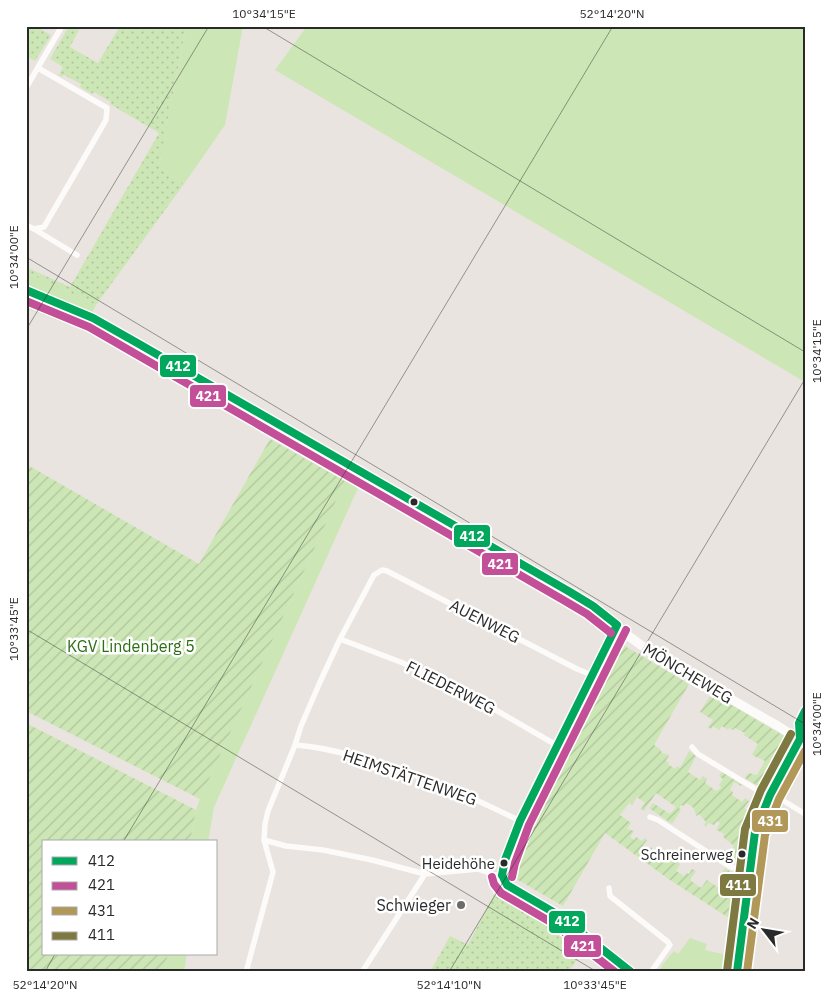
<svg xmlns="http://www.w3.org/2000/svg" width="831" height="998" viewBox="0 0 831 998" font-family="'IBM Plex Sans',sans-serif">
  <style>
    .grass { fill: #cde6b6 }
    .park { fill: url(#park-dots) }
    .garden { fill: url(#garden-furrows) }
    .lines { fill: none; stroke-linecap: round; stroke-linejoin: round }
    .minor { stroke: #fcfbfa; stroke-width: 5.5 }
    .tertiary { stroke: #fcfbfa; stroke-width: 8 }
    .secondary { stroke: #fcfbfa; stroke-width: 9 }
    .bus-1-casing { stroke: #fff; stroke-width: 11 }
    .bus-2-casing { stroke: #fff; stroke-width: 11 }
    .bus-3-casing { stroke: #fff; stroke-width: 11 }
    .bus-4-casing { stroke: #fff; stroke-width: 11 }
    .bus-1 { stroke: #00a75c; stroke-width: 8 }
    .bus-2 { stroke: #c24f97; stroke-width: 8 }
    .bus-3 { stroke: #b19758; stroke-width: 8 }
    .bus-4 { stroke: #7e7940; stroke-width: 8 }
    .ticks { fill: none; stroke: #2a2a2a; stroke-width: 1; stroke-opacity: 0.45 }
    .bus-dot { fill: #2a2a2a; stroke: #fff; stroke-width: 2 }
    .poi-dot { fill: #6d6b69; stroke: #fff; stroke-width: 2 }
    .labels { text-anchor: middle; stroke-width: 5; stroke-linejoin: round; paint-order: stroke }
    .bus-label { font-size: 15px; fill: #2a2a2a; stroke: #fff; text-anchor: end }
    .street-label { font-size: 16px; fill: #2a2a2a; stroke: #fff }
    .park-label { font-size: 16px; fill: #2d6d15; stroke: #fff }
    .poi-label { font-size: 16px; fill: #2a2a2a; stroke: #fff; text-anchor: end }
    .line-badge { stroke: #fff; stroke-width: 2 }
    .badge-label { font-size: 14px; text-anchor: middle; font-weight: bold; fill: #fff }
    .neatline { fill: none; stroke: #2a2a2a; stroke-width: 2 }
    .ticks-label { font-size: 12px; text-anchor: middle; fill: #2a2a2a }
  </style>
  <defs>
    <pattern id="park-dots" width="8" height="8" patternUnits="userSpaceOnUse" patternTransform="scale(1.25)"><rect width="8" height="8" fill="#cde6b6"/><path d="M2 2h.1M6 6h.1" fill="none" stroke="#b0c59d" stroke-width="1.8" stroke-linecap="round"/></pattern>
    <pattern id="garden-furrows" width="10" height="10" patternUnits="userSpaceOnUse" patternTransform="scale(1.25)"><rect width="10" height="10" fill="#cde6b6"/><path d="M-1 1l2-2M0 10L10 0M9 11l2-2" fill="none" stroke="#b0c59d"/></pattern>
  </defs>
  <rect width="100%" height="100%" fill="#e9e4df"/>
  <path class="grass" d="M186,26H243L225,125L184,184L159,166Z
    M307,26H805V382L275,70Z
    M26,272L96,305L83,330L26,308Z
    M345,481L358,488L214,807L208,842H190L196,810L200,799Z
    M690,938L707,944L705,950L731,956L729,972H659L662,965L674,951L678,954Z
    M168,954H187L184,972H164Z"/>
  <path class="park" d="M26,26H35L51,35L35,61L26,56Z
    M69,26H81L70,47L98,63L120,26H186L159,166L184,184L96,305L26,272V267L70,287L159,133L110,104L111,102L94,92L92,94L80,87L81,84L64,75L62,77L59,75L63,67L50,59Z
    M498,887L589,945L568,972H430L450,936L468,945Z"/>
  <path class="garden" d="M270,439L345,481L200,799L26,711V464L199,564Z
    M618,642L689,684L654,745L660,749L662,753L669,755L666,761L669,763L668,764L675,769L677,766L680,768L689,751L696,756L688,772L700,780L703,776L707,779L705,783L716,791L721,788L719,785L723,779L719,776L722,772L742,785L741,786L734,782L730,790L733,792L732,795L742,802L745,798L749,801L744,808L749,812L754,807L760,795L762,797L750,827L742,866L730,862L720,856L722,854L724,856L726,854L723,852L724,850L730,853L734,846L723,837L724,834L717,830L715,832L720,823L717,821L714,825L708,823L706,827L704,825L706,822L699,814L697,816L696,815C693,805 693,808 686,803L684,806L681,805L679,808L681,810L672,824L649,808L653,803L670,814L676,807L656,793L644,811L641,809L645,803L637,797L632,805L629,803L620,815L631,823L627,829L634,831L630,837L634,840L636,837L642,841L644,838L647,840L641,848L647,852L651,847L652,848L649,853L656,856L654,858L657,860L659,858L665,862L668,858L675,863L677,860L680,865L676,871L684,876L686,873L689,874L692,869L696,871L690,880L701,888L707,880L722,890L729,879L721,874L725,868L735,875L741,876L735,922L670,880L605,833L563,906L511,876L528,821Z
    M712,693L787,738L788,744L773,775L766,771L758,786L745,778L748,773L757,775L765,761L752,755L758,744L744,735L745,733L735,728L733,730L729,728L728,730L722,726L719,730L713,726L711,729L708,727L713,720L700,712Z
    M26,723L196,810L190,842H44V954H168L164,972H26Z"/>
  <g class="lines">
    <path class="minor" d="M26,88L62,26
      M26,225L34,229L44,227L106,120L107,108L38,68
      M34,229L77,255
      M340,639L403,663L461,690L558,746
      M295,745C323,747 348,754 374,762C425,777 473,797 520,821
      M692,747L698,754L762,793L779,798L805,814
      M650,817L658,820L729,866L749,874
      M264,840L286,846L323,850L372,860L425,874L478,869L495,875H502
      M502,875L505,860L520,821L597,663L617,625
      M502,875L503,879L507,885L560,916L631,972
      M609,888L610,896L668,942L670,945L651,972
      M246,972L273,872L264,840L265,824L268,811L295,745L301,726L320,682L340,639L374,575L382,570L387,571L577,669L592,675
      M362,972L425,874"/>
    <path class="tertiary" d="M737,972L755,832L770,795L800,739L799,723L805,710"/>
    <path class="secondary" d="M26,290L93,318L139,344L570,592L607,616L630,637L656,656L778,726L805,743"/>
    <g class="bus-1-casing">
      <path id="bus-1" d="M26,290L93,318L139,344L570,592L593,606L617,625
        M502,875L505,860L520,821L617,625
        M502,875L507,885L560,916L631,972
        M737,972L755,832L770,795L800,739L799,723L805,711"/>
    </g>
    <g class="bus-2-casing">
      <path id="bus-2" d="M26,301L89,327L134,353L565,601L587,614L611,633
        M492,877L494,884L501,893L554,924L615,972
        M512,877L515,863L529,825L626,630"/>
    </g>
    <g class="bus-3-casing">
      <path id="bus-3" d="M747,972L765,835L779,799L805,751"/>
    </g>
    <g class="bus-4-casing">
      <path id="bus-4" d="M727,971L745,829L761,790L791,734"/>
    </g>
    <use href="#bus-1" class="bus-1"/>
    <use href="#bus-2" class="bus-2"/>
    <use href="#bus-3" class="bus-3"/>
    <use href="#bus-4" class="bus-4"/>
  </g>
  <path class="ticks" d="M262,26L805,352M26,257L805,724M26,330L209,26M26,629L597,972M123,842L613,26M45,972L55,954M449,972L805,379"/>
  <g class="bus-dot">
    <circle cx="414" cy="502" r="4.5"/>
    <circle cx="742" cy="854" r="4.5"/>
    <circle cx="504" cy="863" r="4.5"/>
  </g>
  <circle class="poi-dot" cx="461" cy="905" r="5"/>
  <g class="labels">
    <g class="bus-label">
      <text x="733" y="860">Schreinerweg</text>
      <text x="495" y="869">Heidehöhe</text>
    </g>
    <g class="street-label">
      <text transform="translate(485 621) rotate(27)" y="6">AUENWEG</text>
      <text transform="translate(688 673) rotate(31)" y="6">MÖNCHEWEG</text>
      <text transform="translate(451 687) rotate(27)" y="6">FLIEDERWEG</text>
      <text transform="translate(410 777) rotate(19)" y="6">HEIMSTÄTTENWEG</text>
    </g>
    <g class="park-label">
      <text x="131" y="652">KGV Lindenberg 5</text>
    </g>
    <g class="poi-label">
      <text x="451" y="911">Schwieger</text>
    </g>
  </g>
  <g class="line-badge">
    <rect x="159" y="354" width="38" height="24" rx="5" fill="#00a75c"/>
    <rect x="189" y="384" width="38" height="24" rx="5" fill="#c24f97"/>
    <rect x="453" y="524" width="38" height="24" rx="5" fill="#00a75c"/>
    <rect x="481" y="552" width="38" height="24" rx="5" fill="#c24f97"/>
    <rect x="751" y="809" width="38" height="24" rx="5" fill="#b19758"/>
    <rect x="719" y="873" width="38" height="24" rx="5" fill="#7e7940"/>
    <rect x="548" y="910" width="38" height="24" rx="5" fill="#00a75c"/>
    <rect x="563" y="934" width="39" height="24" rx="5" fill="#c24f97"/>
  </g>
  <g class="badge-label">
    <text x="178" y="371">412</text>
    <text x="208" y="401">421</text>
    <text x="472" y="541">412</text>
    <text x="500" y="569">421</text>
    <text x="770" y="826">431</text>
    <text x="738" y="890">411</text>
    <text x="567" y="926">412</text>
    <text x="583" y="951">421</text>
  </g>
  <rect width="831" height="998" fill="none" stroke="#ffffff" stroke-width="55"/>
  <rect x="42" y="840" width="175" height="115" fill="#ffffff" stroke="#aaaaaa"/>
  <rect x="52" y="857" width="25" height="8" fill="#00a75c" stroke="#aaaaaa"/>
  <text x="88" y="866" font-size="15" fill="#2a2a2a">412</text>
  <rect x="52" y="882" width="25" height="8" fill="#c24f97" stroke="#aaaaaa"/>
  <text x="88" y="890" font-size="15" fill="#2a2a2a">421</text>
  <rect x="52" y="907" width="25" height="8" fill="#b19758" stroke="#aaaaaa"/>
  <text x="88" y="916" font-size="15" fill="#2a2a2a">431</text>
  <rect x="52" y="932" width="25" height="8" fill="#7e7940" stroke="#aaaaaa"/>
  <text x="88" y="940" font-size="15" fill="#2a2a2a">411</text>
  <g transform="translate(764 930) rotate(301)" stroke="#ffffff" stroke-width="4" paint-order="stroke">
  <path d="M0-4L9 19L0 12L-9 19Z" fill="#2a2a2a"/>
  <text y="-8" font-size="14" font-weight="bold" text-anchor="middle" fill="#2a2a2a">N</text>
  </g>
  <rect x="28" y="28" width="776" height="942" class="neatline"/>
  <g class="ticks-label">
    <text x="264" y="18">10°34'15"E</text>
    <text x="612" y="18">52°14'20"N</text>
    <text transform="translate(14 257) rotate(-90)" y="4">10°34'00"E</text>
    <text transform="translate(817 351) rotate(-90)" y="4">10°34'15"E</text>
    <text transform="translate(14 629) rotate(-90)" y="4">10°33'45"E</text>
    <text transform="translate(817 724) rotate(-90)" y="4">10°34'00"E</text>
    <text x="45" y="989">52°14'20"N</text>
    <text x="449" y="989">52°14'10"N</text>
    <text x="595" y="989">10°33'45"E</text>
  </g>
</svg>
